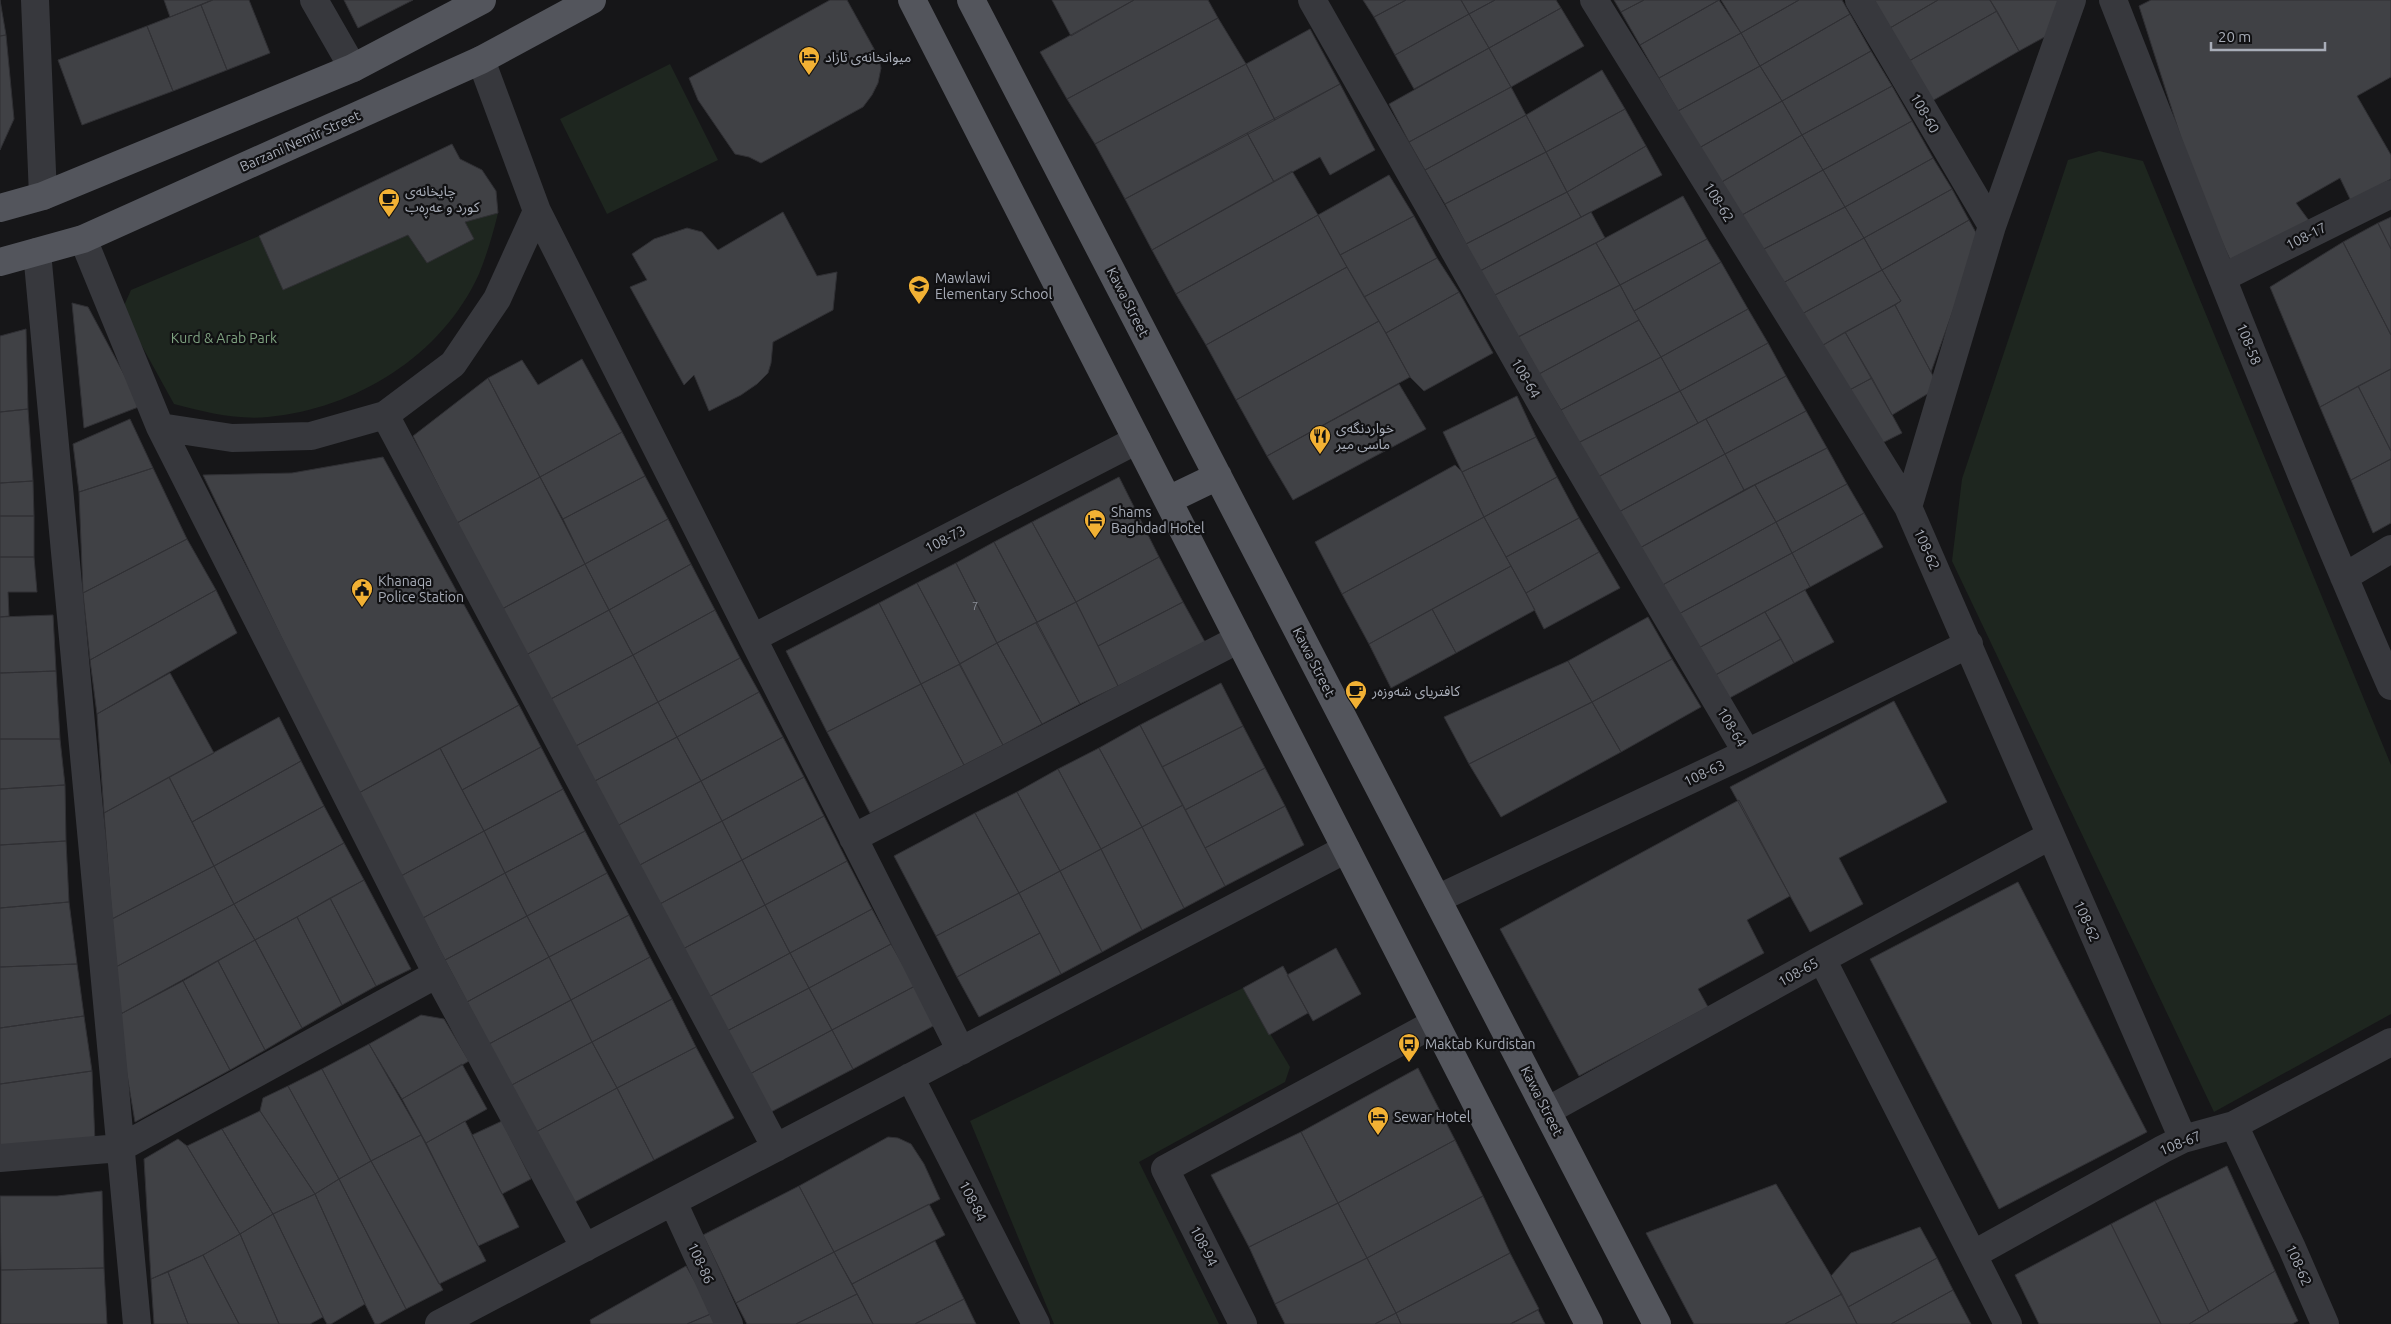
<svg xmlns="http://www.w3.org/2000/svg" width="2391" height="1324" viewBox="0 0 2391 1324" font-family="Ubuntu,'Noto Sans Arabic',sans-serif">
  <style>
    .green { fill: #1e261f }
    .building { fill: #404145; stroke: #303034 }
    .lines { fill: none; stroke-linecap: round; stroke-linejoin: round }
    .minor { stroke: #37383d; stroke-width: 28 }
    .primary { stroke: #53555c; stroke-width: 28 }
    .labels { text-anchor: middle; stroke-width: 4.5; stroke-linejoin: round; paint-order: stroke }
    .number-label { font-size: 11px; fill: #8e929b }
    .poi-label { font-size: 14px; fill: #a8adb8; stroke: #111113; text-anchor: start }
    .street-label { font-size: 14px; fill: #a8adb8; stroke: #111113 }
    .park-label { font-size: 14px; fill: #7fa381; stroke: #111113 }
  </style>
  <rect width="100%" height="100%" fill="#161618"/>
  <path class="green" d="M670,64L718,160L607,214L560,119Z
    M2099,151L2143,161L2391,765V1014L2214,1112L1952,561L1962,479L2068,160Z
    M498,213C493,234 487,254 479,274C442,356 355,409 268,417C237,420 204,412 174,404L122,310L131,290L259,236L283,290L408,235L427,263L474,239L465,222Z
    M1243,988L1290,1067L1285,1082L1139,1162L1219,1324H1054L970,1121Z"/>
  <path class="building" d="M0,0L6,35L0,36Z
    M164,0H212L170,17Z
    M213,0H249L270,53L227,70L201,5Z
    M344,0H413L358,28Z
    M830,0H847L878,56L881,68L878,83L872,95L863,107L761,163L749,157L735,154L698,100L689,78Z
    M1052,0H1134L1071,36Z
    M1134,0H1208L1218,18L1067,99L1040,52Z
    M1363,0H1406L1374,17Z
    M1406,0H1461L1469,14L1395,55L1374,17Z
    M1461,0H1495L1469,14Z
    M1495,0H1556L1561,8L1489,48L1469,14Z
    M1614,0H1644L1621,12Z
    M1644,0H1719L1640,45L1621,12Z
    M1719,0L1741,33L1659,78L1640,45Z
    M1721,0H1799L1741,33Z
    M1799,0H1842L1850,14L1760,66L1741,33Z
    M1874,0H1938L1890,28Z
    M1938,0H1990L1997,11L1909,61L1890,28Z
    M1990,0H2062L2050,34L2019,51Z
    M2151,0H2391V77L2357,96L2391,155V179L2351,201L2340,178L2296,203L2310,222L2232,264L2195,182L2139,6Z
    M201,5L227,70L173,91L147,26Z
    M1561,8L1584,46L1511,87L1489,48Z
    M1997,11L2019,51L1932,101L1909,61Z
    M1469,14L1489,48L1414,89L1395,55Z
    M1850,14L1871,51L1782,101L1760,66Z
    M1218,18L1246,64L1095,144L1067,99Z
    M147,26L173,91L82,125L58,60Z
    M1310,29L1340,84L1275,120L1246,64Z
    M1741,33L1760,66L1678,111L1659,78Z
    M6,35L14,119L0,150V36Z
    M1489,48L1511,87L1409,142L1389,104Z
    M1871,51L1892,86L1802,135L1782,101Z
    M1246,64L1275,120L1125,199L1095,144Z
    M1760,66L1782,101L1699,148L1678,111Z
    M1602,70L1625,109L1546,152L1526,115Z
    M1340,84L1375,150L1330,175L1320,157L1274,182L1247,133Z
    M1892,86L1912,121L1823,170L1802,135Z
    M1511,87L1526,115L1425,170L1409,142Z
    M1782,101L1802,135L1720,183L1699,148Z
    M1625,109L1646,146L1567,192L1546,152Z
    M1526,115L1546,152L1445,204L1425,170Z
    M1912,121L1933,158L1845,207L1823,170Z
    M1247,133L1274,182L1152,250L1125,199Z
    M1802,135L1823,170L1742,215L1720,183Z
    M452,144L460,159L482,170L496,191L498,213L465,222L474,239L427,263L408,235L283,290L259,236Z
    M1646,146L1662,175L1581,217L1567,192Z
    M1546,152L1567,192L1466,244L1445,204Z
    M1933,158L1952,189L1864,238L1845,207Z
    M1823,170L1845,207L1762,250L1742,215Z
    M1292,171L1318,215L1176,294L1152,250Z
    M1389,175L1414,216L1340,255L1318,215Z
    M1952,189L1969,220L1882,270L1864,238Z
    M1567,192L1581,217L1480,271L1466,244Z
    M1683,196L1707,239L1620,285L1596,243Z
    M1845,207L1864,238L1783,283L1762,250Z
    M783,212L817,276L837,272L833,310L773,342L771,363L768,373L757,384L741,395L709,411L694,375L684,385L630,287L647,280L632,254L654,239L687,228L702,232L718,250Z
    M1591,212L1605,238L1495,295L1480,271Z
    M1318,215L1347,267L1206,345L1176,294Z
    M1414,216L1437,258L1364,297L1340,255Z
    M2391,217V249L2378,223Z
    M1969,220L1979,238L1931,372L1895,305L1901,301L1882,270Z
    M2378,223L2391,249V335L2343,242Z
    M1864,238L1882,270L1800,315L1783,283Z
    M1707,239L1721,262L1634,311L1620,285Z
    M2343,242L2391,335V369L2320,407L2270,287Z
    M1596,243L1620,285L1518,337L1495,295Z
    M1437,258L1459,292L1386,333L1364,297Z
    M1721,262L1748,309L1661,357L1634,311Z
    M1347,267L1379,321L1236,400L1206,345Z
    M1882,270L1901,301L1818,348L1800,315Z
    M1620,285L1639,320L1539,374L1518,337Z
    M1459,292L1493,353L1424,391L1410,377L1386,333Z
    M72,303L88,307L141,406L84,428Z
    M1895,305L1939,387L1892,415L1845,332Z
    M1748,309L1768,343L1680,391L1661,357Z
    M1639,320L1661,357L1561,410L1539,374Z
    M1379,321L1410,377L1267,456L1236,400Z
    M26,329L28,409L0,412V336Z
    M1845,332L1872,378L1842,394L1818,348Z
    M1768,343L1786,376L1698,423L1680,391Z
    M1661,357L1680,391L1578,443L1561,410Z
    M582,359L622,432L540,477L488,378L522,360L538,385Z
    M2391,369V451L2358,386Z
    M1786,376L1806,411L1725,454L1706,419Z
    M488,378L540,477L457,523L413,436Z
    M1872,378L1902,433L1878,445L1842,394Z
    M1399,384L1426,429L1293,500L1267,456Z
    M2358,386L2391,451V459L2351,480L2320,407Z
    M1680,391L1698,423L1598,477L1578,443Z
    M1517,396L1536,437L1462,472L1443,432Z
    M28,409L33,481L0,483V412Z
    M1806,411L1827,448L1744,490L1725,454Z
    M130,419L153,468L79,492L73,444Z
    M1706,419L1725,454L1617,513L1598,477Z
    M622,432L645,476L563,519L540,477Z
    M1536,437L1557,477L1484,517L1462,472Z
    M1827,448L1847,484L1776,522L1755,485Z
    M1725,454L1744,490L1638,549L1617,513Z
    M383,457L519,705L357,794L203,475L292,473Z
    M2391,459V523L2373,533L2351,480Z
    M1455,465L1462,472L1484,517L1342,594L1315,542Z
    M153,468L187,539L83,593L79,492Z
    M645,476L668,519L585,564L563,519Z
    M540,477L585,564L502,609L457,523Z
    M1119,477L1159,557L1076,602L1032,522Z
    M1557,477L1579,518L1506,557L1484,517Z
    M33,481L34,516H0V483Z
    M1847,484L1864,513L1792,553L1776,522Z
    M1755,485L1776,522L1659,587L1638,549Z
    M1864,513L1883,547L1810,587L1792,553Z
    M0,516H34V557H0Z
    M1484,517L1511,566L1369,644L1342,594Z
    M1579,518L1599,552L1526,593L1506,557Z
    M668,519L691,564L609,610L585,564Z
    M1032,522L1076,602L1037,622L994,542Z
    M1776,522L1792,553L1675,616L1659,587Z
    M187,539L216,590L90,660L83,593Z
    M994,542L1037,622L997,643L956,563Z
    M1599,552L1620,588L1544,629L1526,593Z
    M1792,553L1810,587L1695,650L1675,616Z
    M0,557H34L37,592H8L9,616L0,617Z
    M1159,557L1183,602L1098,646L1076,602Z
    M956,563L997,643L960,664L917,583Z
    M585,564L609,610L526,655L502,609Z
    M691,564L715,610L633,655L609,610Z
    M1511,566L1535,610L1456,653L1432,609Z
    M917,583L960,664L921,684L879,603Z
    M216,590L237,633L97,714L90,660Z
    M1805,590L1834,642L1794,663L1765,612Z
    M1076,602L1118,686L1080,704L1036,623Z
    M1183,602L1205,642L1118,686L1098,646Z
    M879,603L921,684L827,732L786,651Z
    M1432,609L1456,653L1391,688L1369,644Z
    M609,610L633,655L549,700L526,655Z
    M715,610L740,658L658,702L633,655Z
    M1765,612L1781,639L1710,678L1695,650Z
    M53,615L56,671L0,673V617Z
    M1648,617L1672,659L1592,702L1568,661Z
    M1037,622L1080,704L1042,724L997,643Z
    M1781,639L1794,663L1724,701L1710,678Z
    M997,643L1042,724L1003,745L959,664Z
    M633,655L658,702L574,747L549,700Z
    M740,658L759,692L677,737L658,702Z
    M1672,659L1701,707L1621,752L1592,702Z
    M1568,661L1592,702L1469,764L1444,717Z
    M960,664L1003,745L964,765L921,684Z
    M56,671L60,739H0V673Z
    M170,673L214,753L104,813L97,714Z
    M1221,683L1243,726L1162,767L1140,725Z
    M921,684L964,765L870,813L827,732Z
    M759,692L783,737L701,781L677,737Z
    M1894,701L1947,802L1839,858L1863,904L1810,932L1730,787Z
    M658,702L677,737L593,782L574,747Z
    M1592,702L1621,752L1501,817L1469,764Z
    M519,705L541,747L462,790L440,748Z
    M279,717L301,761L192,822L169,777Z
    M1140,725L1183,805L1142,827L1099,748Z
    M1243,726L1265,768L1185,810L1162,767Z
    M677,737L701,781L617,826L593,782Z
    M783,737L804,777L722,821L701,781Z
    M0,739H60L65,785L0,789Z
    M541,747L563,789L484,831L462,790Z
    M440,748L484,831L401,876L357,794Z
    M1099,748L1142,827L1101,849L1058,769Z
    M301,761L324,806L214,866L192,822Z
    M1265,768L1285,806L1205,848L1185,810Z
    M1058,769L1101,849L1060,871L1017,792Z
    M169,777L214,866L112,919L104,813Z
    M804,777L824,816L742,860L722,821Z
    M701,781L722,821L638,866L617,826Z
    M65,785L66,841L0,845V789Z
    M563,789L585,831L505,873L484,831Z
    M1017,792L1060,871L1019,893L975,813Z
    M1739,800L1790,896L1747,920L1764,953L1698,989L1708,1007L1579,1076L1500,929Z
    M1183,805L1225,886L1184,908L1142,827Z
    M324,806L344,843L234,904L214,866Z
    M1285,806L1304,845L1225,886L1205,848Z
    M975,813L1019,893L936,936L894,856Z
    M824,816L847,861L765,905L742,860Z
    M722,821L742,860L658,905L638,866Z
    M1142,827L1184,908L1142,930L1101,849Z
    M484,831L505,873L423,918L401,876Z
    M585,831L607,873L527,916L505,873Z
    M66,841L69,902L0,908V845Z
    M344,843L364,880L255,940L234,904Z
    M1101,849L1142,930L1102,952L1060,871Z
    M742,860L765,905L681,950L658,905Z
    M847,861L872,909L790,953L765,905Z
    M214,866L234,904L114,968L112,919Z
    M1060,871L1102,952L1061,974L1019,893Z
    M505,873L527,916L445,960L423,918Z
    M607,873L629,915L549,957L527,916Z
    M364,880L411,969L376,986L330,898Z
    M2018,882L2147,1132L1999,1209L1870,959Z
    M1019,893L1040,933L957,977L936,936Z
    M330,898L376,986L342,1005L297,917Z
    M69,902L77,964L0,967V908Z
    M234,904L255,940L117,1016L114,968Z
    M765,905L790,953L707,998L681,950Z
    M872,909L891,944L809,988L790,953Z
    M629,915L650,957L571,1000L549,957Z
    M527,916L549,957L467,1002L445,960Z
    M297,917L342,1005L302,1028L255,940Z
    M1040,933L1061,974L979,1017L957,977Z
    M255,940L302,1028L265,1050L218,961Z
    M891,944L915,986L832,1030L809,988Z
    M1336,948L1361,994L1313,1021L1287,975Z
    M790,953L809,988L725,1032L707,998Z
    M549,957L571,1000L489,1044L467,1002Z
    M650,957L672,999L592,1042L571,1000Z
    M218,961L265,1050L230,1070L183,981Z
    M77,964L84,1016L0,1028V967Z
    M1283,966L1308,1013L1269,1035L1243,988Z
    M183,981L230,1070L135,1122L117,1016Z
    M915,986L935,1025L853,1069L832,1030Z
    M809,988L832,1030L748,1075L725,1032Z
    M672,999L696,1047L617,1088L592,1042Z
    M571,1000L592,1042L510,1086L489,1044Z
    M421,1015L444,1019L469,1061L402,1099L369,1044Z
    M84,1016L92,1071L0,1084V1028Z
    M832,1030L853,1069L769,1113L748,1075Z
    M592,1042L617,1088L536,1132L510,1086Z
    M369,1044L421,1135L371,1161L322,1069Z
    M696,1047L734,1118L654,1160L617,1088Z
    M462,1064L487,1109L426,1143L402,1099Z
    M1418,1068L1455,1140L1338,1203L1301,1132Z
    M322,1069L371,1161L339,1179L288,1086Z
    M92,1071L95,1142L0,1146V1084Z
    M288,1086L339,1179L315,1194L260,1111L263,1098Z
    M617,1088L654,1160L573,1203L536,1132Z
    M260,1111L315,1194L273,1214L222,1129Z
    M465,1121L519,1227L478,1246L426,1143Z
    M502,1121L531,1179L502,1194L472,1135Z
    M222,1129L273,1214L240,1234L187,1146Z
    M1301,1132L1338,1203L1249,1247L1211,1175Z
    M421,1135L486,1261L439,1284L371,1161Z
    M888,1137L898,1138L911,1144L924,1164L940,1199L834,1252L799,1186Z
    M178,1139L187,1146L240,1234L203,1255L151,1279L144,1159Z
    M1455,1140L1483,1196L1367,1258L1338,1203Z
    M371,1161L443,1290L406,1309L339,1179Z
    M2227,1166L2275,1271L2209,1312L2155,1201Z
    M339,1179L406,1309L379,1324H375L365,1304L315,1194Z
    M1776,1184L1842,1294L1785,1324H1694L1646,1233Z
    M799,1186L834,1252L736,1303L703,1235Z
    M102,1191L104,1268L1,1270L0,1196H57Z
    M315,1194L365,1304L331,1324H327L323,1317L273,1214Z
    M1483,1196L1510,1253L1396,1313L1367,1258Z
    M2155,1201L2209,1312L2189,1324H2161L2111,1224Z
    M1338,1203L1367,1258L1275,1304L1249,1247Z
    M929,1204L945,1235L852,1284L834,1252Z
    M273,1214L323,1317L310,1324H279L240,1234Z
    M2111,1224L2161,1324H2039L2015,1275Z
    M1920,1227L1937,1258L1848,1307L1831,1276L1851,1253Z
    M240,1234L279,1324H239L203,1255Z
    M935,1241L964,1299L915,1324H873L852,1284Z
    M834,1252L857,1294L796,1324H747L736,1303Z
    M1510,1253L1539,1309L1510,1324H1401L1396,1313Z
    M203,1255L239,1324H188L168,1272Z
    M1367,1258L1396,1313L1375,1324H1285L1275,1304Z
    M1937,1258L1953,1290L1891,1324H1857L1848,1307Z
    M686,1266L713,1313L687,1324H591L590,1320Z
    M104,1268L107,1324H1V1270Z
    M2275,1271L2298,1321L2292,1324H2189Z
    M168,1272L188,1324H154L151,1279Z
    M1953,1290L1971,1324H1891Z
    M857,1294L873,1324H796Z
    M1842,1294L1857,1324H1785Z
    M964,1299L976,1324H915Z
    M1538,1310L1545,1324H1511Z
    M713,1313L719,1324H687Z
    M1396,1313L1401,1324H1375Z"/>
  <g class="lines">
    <path class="minor" d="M35,0L43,196
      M314,0L353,68
      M1312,0L1541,403L1747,753
      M1594,0L1908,507L2183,1139
      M1859,0L1992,226
      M2113,0C2203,230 2292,460 2391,686
      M481,60L537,211L961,1051
      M83,239L160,427L437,974L585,1248
      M37,252L137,1324
      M2222,278L2391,194
      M385,415L776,1148
      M160,427L232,438L311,436L385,415L453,364L497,299L537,211
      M1908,507L1992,226L2072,0
      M2344,577L2391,549
      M753,638L1137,440
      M853,838L1239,639
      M1437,899L1747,753L1969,644
      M1822,959L2008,1324
      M910,1077L1036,1324
      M1547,1111L1822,959L2050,836
      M2234,1125L2292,1248L2325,1324
      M0,1158L120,1148L437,974
      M673,1202L729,1324
      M1974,1254L2163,1149L2183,1139L2234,1125L2391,1042
      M439,1324L1346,849
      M1243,1324L1165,1169L1435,1023"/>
    <path class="primary" d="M912,0L1589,1324
      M971,0L1657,1324
      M0,208L43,196L353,68L482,0
      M0,262L83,239L481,60L592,0
      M1168,500L1218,476"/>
  </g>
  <defs>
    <g id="hotel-pin" transform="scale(1.125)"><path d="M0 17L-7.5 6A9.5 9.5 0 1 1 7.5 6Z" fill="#f2b134" stroke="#111113"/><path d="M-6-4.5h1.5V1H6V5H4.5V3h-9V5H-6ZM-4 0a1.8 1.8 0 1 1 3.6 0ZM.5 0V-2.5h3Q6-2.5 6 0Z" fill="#111"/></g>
    <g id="cafe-pin" transform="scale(1.125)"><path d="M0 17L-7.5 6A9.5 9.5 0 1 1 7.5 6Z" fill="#f2b134" stroke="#111113"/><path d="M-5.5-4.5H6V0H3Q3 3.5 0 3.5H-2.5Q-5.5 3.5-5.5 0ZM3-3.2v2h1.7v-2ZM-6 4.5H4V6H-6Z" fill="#111"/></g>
    <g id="school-pin" transform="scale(1.125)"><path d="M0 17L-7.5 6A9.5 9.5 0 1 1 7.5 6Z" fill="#f2b134" stroke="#111113"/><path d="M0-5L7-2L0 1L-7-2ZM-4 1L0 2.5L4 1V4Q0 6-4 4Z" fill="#111"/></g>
    <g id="restaurant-pin" transform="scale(1.125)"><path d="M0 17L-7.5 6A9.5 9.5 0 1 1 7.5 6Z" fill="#f2b134" stroke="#111113"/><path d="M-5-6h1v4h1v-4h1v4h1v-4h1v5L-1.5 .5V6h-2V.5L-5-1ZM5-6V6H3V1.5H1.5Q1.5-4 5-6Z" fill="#111"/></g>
    <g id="civic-pin" transform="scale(1.125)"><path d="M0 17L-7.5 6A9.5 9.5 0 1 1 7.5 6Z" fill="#f2b134" stroke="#111113"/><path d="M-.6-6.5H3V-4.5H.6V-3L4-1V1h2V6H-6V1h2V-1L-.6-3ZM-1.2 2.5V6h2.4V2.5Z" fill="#111"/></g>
    <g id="bus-pin" transform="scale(1.125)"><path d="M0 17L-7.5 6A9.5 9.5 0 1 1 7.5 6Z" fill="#f2b134" stroke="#111113"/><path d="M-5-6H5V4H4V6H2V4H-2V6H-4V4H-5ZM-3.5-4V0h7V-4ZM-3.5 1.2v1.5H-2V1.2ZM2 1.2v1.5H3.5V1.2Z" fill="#111"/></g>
  </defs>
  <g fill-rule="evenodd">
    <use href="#hotel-pin" x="809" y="57"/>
    <use href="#cafe-pin" x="389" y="199"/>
    <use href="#school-pin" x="919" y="286"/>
    <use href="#restaurant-pin" x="1320" y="436"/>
    <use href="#hotel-pin" x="1095" y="520"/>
    <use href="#civic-pin" x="362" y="589"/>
    <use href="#cafe-pin" x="1356" y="691"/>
    <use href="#bus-pin" x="1409" y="1044"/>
    <use href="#hotel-pin" x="1378" y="1117"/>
  </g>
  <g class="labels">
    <g class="number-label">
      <text x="975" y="610">7</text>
    </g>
    <g class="poi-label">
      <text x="825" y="62">میوانخانەی ئازاد</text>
      <text x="405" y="196">چایخانەی<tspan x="405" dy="16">کورد و عەڕەب</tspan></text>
      <text x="935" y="283">Mawlawi<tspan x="935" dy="16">Elementary School</tspan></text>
      <text x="1336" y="433">خواردنگەی<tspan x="1336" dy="16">ماسی میر</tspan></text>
      <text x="1111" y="517">Shams<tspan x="1111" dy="16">Baghdad Hotel</tspan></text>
      <text x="378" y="586">Khanaqa<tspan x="378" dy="16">Police Station</tspan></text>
      <text x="1372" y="696">کافتریای شەوزەر</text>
      <text x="1425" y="1049">Maktab Kurdistan</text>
      <text x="1394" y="1122">Sewar Hotel</text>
    </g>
    <g class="street-label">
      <text transform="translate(1925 113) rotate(60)" y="5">108-60</text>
      <text transform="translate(300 141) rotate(-24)" y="5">Barzani Nemir Street</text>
      <text transform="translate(1719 202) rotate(58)" y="5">108-62</text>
      <text transform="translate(2306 236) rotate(-27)" y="5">108-17</text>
      <text transform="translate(1128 302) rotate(63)" y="5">Kawa Street</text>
      <text transform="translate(2249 344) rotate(68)" y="5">108-58</text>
      <text transform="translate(1526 378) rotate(60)" y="5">108-64</text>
      <text transform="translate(945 539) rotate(-27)" y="5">108-73</text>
      <text transform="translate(1927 549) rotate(66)" y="5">108-62</text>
      <text transform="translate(1314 662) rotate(63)" y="5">Kawa Street</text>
      <text transform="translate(1732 727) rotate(59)" y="5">108-64</text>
      <text transform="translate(1704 773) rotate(-25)" y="5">108-63</text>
      <text transform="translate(2087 921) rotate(66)" y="5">108-62</text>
      <text transform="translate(1798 972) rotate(-29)" y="5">108-65</text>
      <text transform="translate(1542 1101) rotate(63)" y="5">Kawa Street</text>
      <text transform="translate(2180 1143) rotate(-22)" y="5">108-67</text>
      <text transform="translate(973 1201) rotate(63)" y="5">108-84</text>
      <text transform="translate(1204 1246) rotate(63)" y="5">108-94</text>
      <text transform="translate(701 1263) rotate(65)" y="5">108-86</text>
      <text transform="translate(2299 1265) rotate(66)" y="5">108-62</text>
    </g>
    <g class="park-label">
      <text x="224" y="343">Kurd &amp; Arab Park</text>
    </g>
  </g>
  <path d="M2211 42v8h114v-8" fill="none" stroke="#a8adb8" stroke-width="2.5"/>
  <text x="2218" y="42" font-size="15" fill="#a8adb8" stroke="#111113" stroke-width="4" paint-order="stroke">20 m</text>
</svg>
